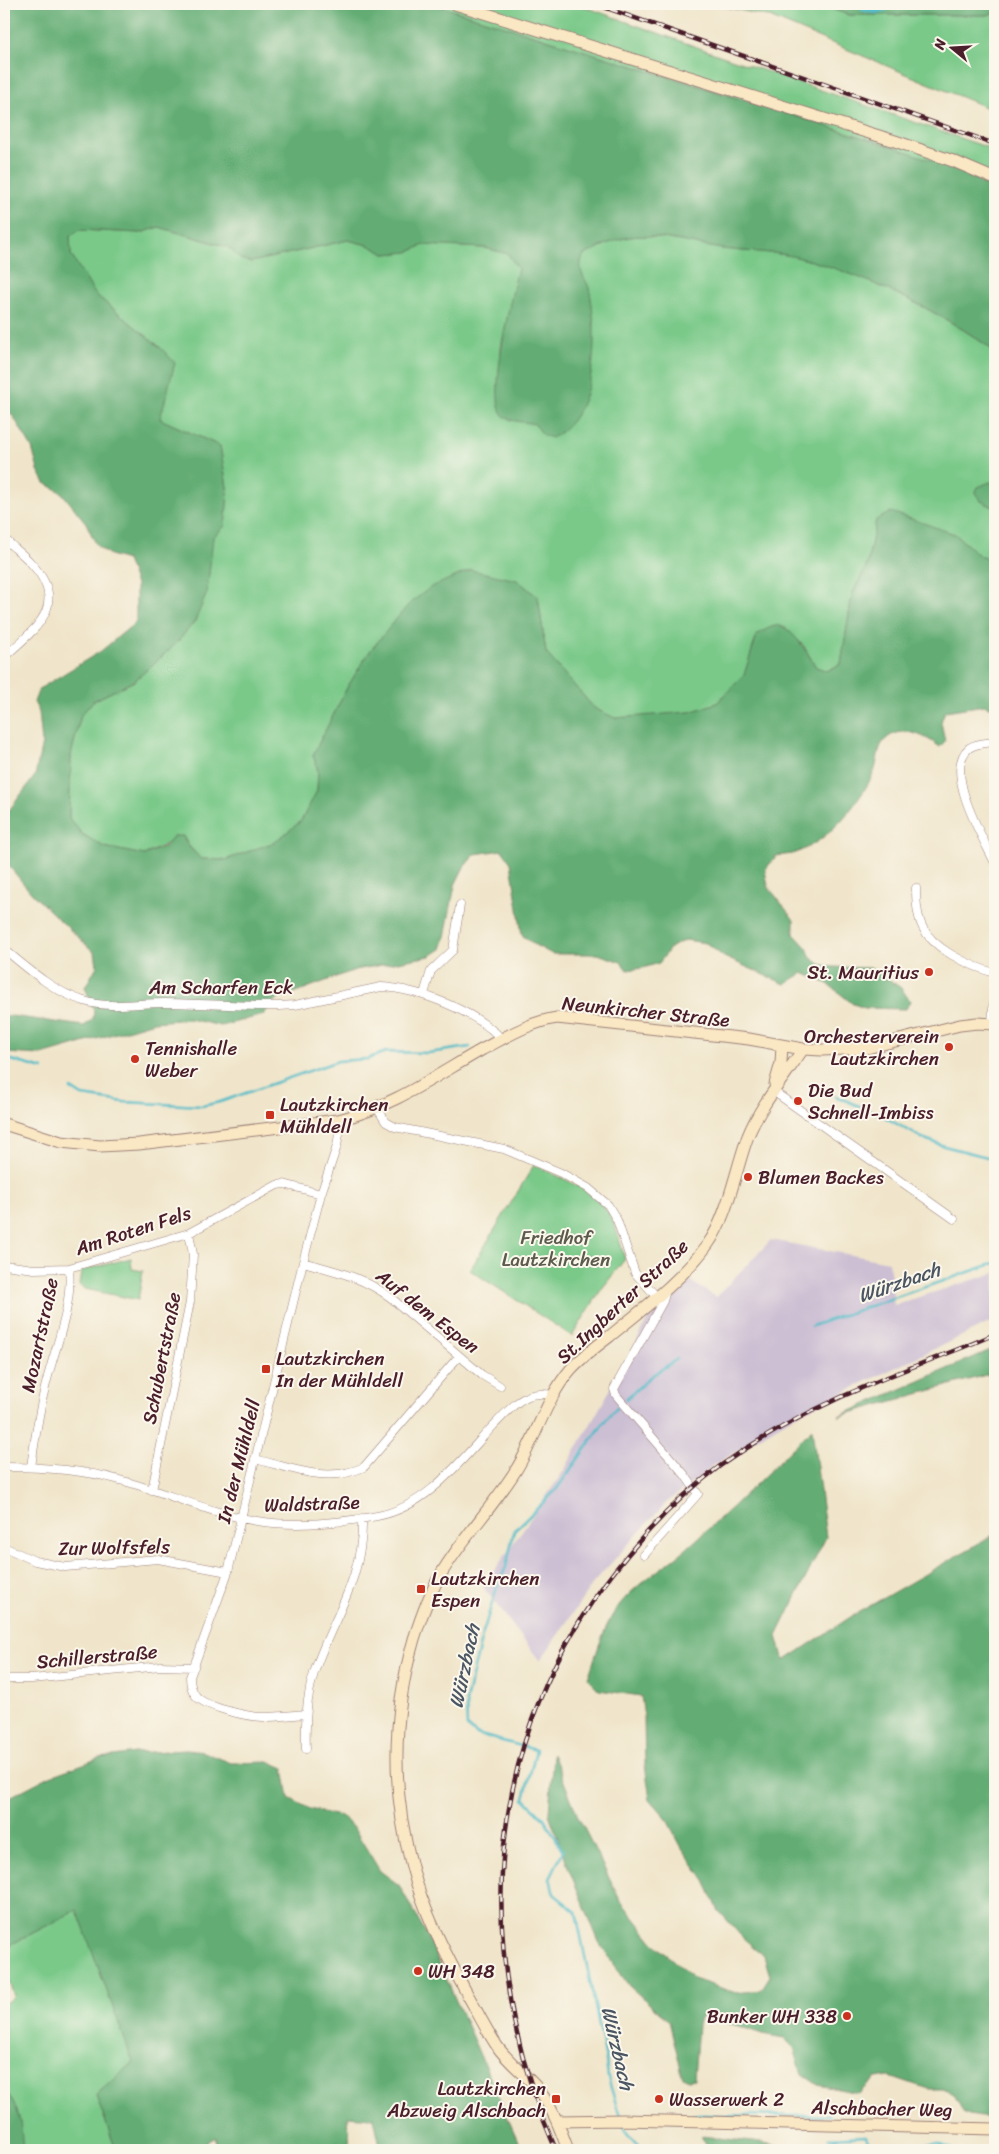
<svg xmlns="http://www.w3.org/2000/svg" width="999" height="2154" viewBox="0 0 999 2154" font-family="Sriracha,sans-serif">
  <style>
    .industrial { fill: #ccbed3 }
    .green { fill: #7ac989; stroke: #62745a }
    .forest { fill: #63ad75; stroke: #566650 }
    .lines { fill: none; stroke-linecap: round; stroke-linejoin: round }
    .stream { stroke: #4ebbc8; stroke-width: 2.5 }
    .river { stroke: #4ebbc8; stroke-width: 16 }
    .street-casing { stroke: #9d827a; stroke-width: 9 }
    .secondary-casing { stroke: #9d827a; stroke-width: 13 }
    .street { stroke: #fff; stroke-width: 8 }
    .secondary { stroke: #fae7c3; stroke-width: 11 }
    .rail-casing { stroke: #4a1f2b; stroke-width: 4.5 }
    .rail { stroke: #fbf7ec; stroke-width: 2.5; stroke-dasharray: 8; stroke-linecap: butt }
    .poi-dot { fill: #c8321e; stroke: #fbf7ec; stroke-width: 2 }
    .labels { text-anchor: middle; stroke-width: 4; stroke-linejoin: round; paint-order: stroke }
    .poi-label { font-size: 19px; fill: #4a1f2b; stroke: #fbf7ec; text-anchor: start }
    .street-label { font-size: 19px; fill: #4a1f2b; stroke: #fbf7ec }
    .park-label { font-size: 19px; fill: #5b5a4c; stroke: #fbf7ec }
    .water-label { font-size: 20px; font-style: italic; fill: #4b5662; stroke: #fbf7ec }
  </style>
  <rect width="100%" height="100%" fill="#fbf7ec"/>
  <filter id="ink" filterUnits="userSpaceOnUse"><feTurbulence type="fractalNoise" baseFrequency=".02" numOctaves="2"/><feDisplacementMap in="SourceGraphic" scale="10" xChannelSelector="R" yChannelSelector="G"/><feConvolveMatrix kernelMatrix="1 2 1 2 8 2 1 2 1" color-interpolation-filters="sRGB"/></filter>
  <filter id="wash" filterUnits="userSpaceOnUse"><feTurbulence type="fractalNoise" baseFrequency=".0096" numOctaves="4" result="noise"/><feDisplacementMap in="SourceGraphic" scale="20" xChannelSelector="R" yChannelSelector="G"/><feGaussianBlur stdDeviation="1.12" result="paint"/><feColorMatrix in="noise" values="0 0 0 0 0 0 0 0 0 0 0 0 0 0 0 0 0 1.4 0 .05"/><feComposite in="paint" operator="in"/></filter>
  <g filter="url(#wash)">
    <rect width="100%" height="100%" fill="#f0e5ca"/>
    <path class="industrial" d="M771,1240L889,1262L894,1305L995,1273V1320L794,1416L714,1465L665,1504L594,1582L540,1661L483,1587L565,1469L626,1362L655,1305L683,1277L716,1297Z"/>
    <path class="green" d="M433,4H577L722,56L995,150V189L897,148Z
      M711,4H819L848,15H988L995,12V111L767,16Z
      M159,227L228,247L240,259L251,262L348,240L368,245L385,254L408,252L424,245L485,248L509,254L518,268L501,347L500,371L510,419L536,424L543,435L591,373L594,323L589,289L582,275L580,264L583,256C596,249 610,241 625,238C647,232 688,243 711,247C736,252 762,251 787,255C848,266 947,314 995,352V485L990,482L981,501L995,508V560L981,557L955,534L876,520L867,565L852,595L841,664L827,671L816,667L803,645L785,627L757,635L744,675L717,703L690,712L615,719L594,708L546,653L538,596L370,651L348,686L313,755L318,771L317,791L301,821L275,842L225,860L201,859L188,845L183,836L144,855L104,847L82,834L69,819L71,755L81,715L93,701L134,681L175,645L213,537L225,526L228,493L220,446L160,419L161,348L95,294L71,255L70,236L79,230L141,233Z
      M534,1165C559,1177 593,1189 609,1214C617,1227 620,1244 625,1259L601,1290L572,1336L470,1270Z
      M131,1258L132,1269L143,1271L138,1300L85,1289L79,1285L81,1273L84,1270Z
      M77,1910L134,2062L96,2095L116,2150H4V2004L14,1996L4,1969V1948Z"/>
    <path class="forest" d="M4,4H301L305,8H318L323,4H433L897,148L951,167L995,189V352C947,313 848,267 787,255C762,251 736,252 711,247C688,243 647,232 625,238C611,241 596,249 583,256C576,274 587,277 590,292C598,338 598,412 552,438L543,435L535,424C526,422 509,422 503,415C487,399 512,292 518,269L508,254L485,248L424,245L408,252L385,254L368,245L348,240L251,262L240,259L228,247L159,227L141,233L79,230L70,236L71,255L95,294L161,348L175,363L160,419L220,446L228,493L225,526L213,537L207,593L195,621L175,645L134,681L93,701L81,715L71,755L69,818L82,834L104,847L144,855L166,846L173,836H183L188,846L201,859L225,860L275,842L301,821L317,791L318,771L313,755L348,686L370,651L408,605L431,587L471,570L517,580L538,597L546,653L594,708L615,718L690,712L717,703L744,675L757,635C762,632 769,627 775,626C790,622 809,656 816,667L827,671L841,664L852,595L867,565L876,520L891,512L955,534L981,557L995,560V710L985,705L945,711L941,722L945,741L940,747C924,735 901,724 885,740C877,747 878,763 874,772C860,803 828,842 795,853C790,855 782,855 776,856L765,870L768,886L794,920V934L807,948L811,958L820,964L833,967L872,968L901,988L910,1001L906,1009L865,1008L853,1004L828,984L803,973L785,984L724,957L706,943L685,940L671,947L659,963L643,968L627,970L621,962L598,954H552L535,945L522,935L511,863L502,850L475,854L464,867L455,885L445,937L441,949L430,956L355,970L275,1000L263,1015L221,1026L189,1019L154,1022L42,1055L4,1053V1015L84,1026L93,1019L94,1010L85,987L97,966L95,953L32,894L4,860V817L35,776L42,743L39,712L34,702L39,689L101,651L136,622V585L127,560L110,555L97,546L86,523L62,493L45,483L38,470L32,448L13,416L4,407Z
      M819,4H995V12L988,15H848Z
      M990,482L995,485V508L981,501L975,493L978,487Z
      M995,1348V1376L986,1375L839,1416Z
      M812,1429L826,1537L777,1636L784,1661L852,1616L995,1534V2119L969,2115L963,2112L954,2094L942,2089H928L890,2076L875,2078L859,2093L818,2085L802,2074L794,2048L784,2038L762,2034L706,2015L700,2017L698,2025L694,2079L688,2080L683,2077L669,2021L629,1986L599,1942L570,1872L549,1814L553,1754L577,1814L620,1900L656,1945L694,1979L736,1993L761,1990L770,1976L764,1956L742,1937L719,1911L705,1881L682,1848L665,1816L650,1799L645,1765L644,1717L641,1696L599,1690L588,1678C596,1656 602,1631 615,1611C632,1585 663,1569 686,1549C730,1510 771,1470 812,1429Z
      M186,1750L204,1752L231,1763L270,1762L284,1768L289,1798L310,1809L343,1817L355,1830L380,1871L399,1885L427,1935L522,2150H381L374,2118L348,2116L350,2150H215L216,2137L194,2150H116L96,2095L133,2062L77,1910L4,1948V1800L50,1776L100,1758L135,1753Z
      M4,2090C21,2106 21,2129 23,2150H4Z
      M701,2136L821,2150H709Z"/>
    <g class="lines">
      <path class="stream" d="M4,1058L43,1069
        M71,1089L82,1096L124,1102L202,1106L220,1102L338,1061L367,1059L386,1052L428,1053L470,1047
        M835,1096L881,1115L922,1138L944,1146L995,1159
        M812,1326L995,1263
        M626,1399L650,1377L677,1359
        M617,1407L605,1421L556,1490L514,1531L506,1567L497,1587L482,1636L466,1701L467,1727L476,1734L536,1750L524,1799L544,1818L563,1851L550,1878L554,1894L576,1912L606,2060L608,2078L620,2117
        M693,2115L830,2116
        M623,2124L627,2134L643,2150
        M829,2138L866,2136L869,2144H939L953,2150"/>
      <path class="river" d="M866,4L875,6L883,4"/>
    </g>
  </g>
  <g filter="url(#ink)">
    <g class="lines">
      <g class="street-casing">
        <path id="street" d="M4,538C12,547 22,553 30,562C71,605 36,628 4,657
          M995,742C987,743 976,743 969,748C942,770 984,840 995,863
          M916,888C916,922 922,937 952,955C966,963 980,969 995,973
          M4,949C28,969 54,992 84,1001C109,1009 137,1003 164,1003C202,1003 240,1007 279,1006L295,1005L381,987C419,989 475,1011 502,1039
          M424,994L431,971L453,950L460,905
          M992,1024L995,980
          M773,1091L954,1219
          M377,1108L386,1122L395,1127L504,1149L561,1173L588,1188L608,1205L617,1220L635,1273L657,1297
          M303,1262C338,1272 360,1276 390,1297L482,1375L500,1386
          M4,1265L34,1269L69,1268L189,1233L277,1185L284,1184L321,1194
          M255,1459C292,1468 327,1484 364,1467L459,1356
          M4,1467C42,1467 79,1469 116,1479C164,1491 208,1513 257,1521C293,1527 341,1523 377,1516C427,1507 461,1460 494,1425C504,1415 517,1399 532,1395C539,1393 547,1394 554,1395
          M31,1467C35,1438 39,1409 47,1380C56,1345 73,1305 69,1268
          M152,1490L190,1302L193,1254L189,1233
          M4,1547L35,1561L65,1567L158,1559L228,1572
          M644,1555L698,1494L685,1475L616,1395L614,1389L663,1301L666,1290
          M4,1679H32L160,1666L194,1667
          M306,1714C292,1715 277,1717 263,1717C248,1717 205,1707 196,1696C191,1690 190,1684 190,1677L228,1572L303,1262L321,1194L337,1146L339,1134L338,1120
          M306,1749C305,1724 306,1698 314,1673C332,1618 364,1580 362,1518"/>
      </g>
      <g class="secondary-casing">
        <path id="secondary" d="M455,4L895,141L953,161L995,179
          M775,1084L781,1063L782,1045
          M4,1124L61,1142L100,1146L139,1144L338,1120C393,1107 435,1076 483,1049C508,1036 530,1022 557,1018L749,1039L803,1049L822,1050L867,1048L960,1025L977,1023L995,1024
          M557,2121L623,2120L995,2129
          M568,2150C560,2128 552,2106 537,2088C524,2073 508,2062 497,2046C485,2028 476,2009 465,1990C444,1951 423,1910 412,1867C391,1790 392,1715 414,1639C421,1617 429,1594 441,1574C463,1537 493,1507 516,1470C536,1438 546,1398 571,1369C582,1357 597,1346 610,1336C644,1308 682,1280 708,1244C728,1216 736,1168 748,1136C761,1104 784,1078 803,1049"/>
      </g>
      <use href="#street" class="street"/>
      <use href="#secondary" class="secondary"/>
      <g class="rail-casing">
        <path id="rail" d="M595,4L995,144
          M556,2150C470,1956 482,1737 617,1568C647,1530 681,1495 720,1466C767,1433 818,1406 871,1384C912,1366 954,1352 995,1334"/>
      </g>
      <use href="#rail" class="rail"/>
    </g>
  </g>
  <g class="poi-dot">
    <circle cx="929" cy="972" r="5"/>
    <circle cx="949" cy="1047" r="5"/>
    <circle cx="135" cy="1059" r="5"/>
    <circle cx="798" cy="1101" r="5"/>
    <rect x="265" y="1110" width="10" height="10" rx="2.5"/>
    <circle cx="748" cy="1177" r="5"/>
    <rect x="261" y="1364" width="10" height="10" rx="2.5"/>
    <rect x="416" y="1584" width="10" height="10" rx="2.5"/>
    <circle cx="418" cy="1971" r="5"/>
    <circle cx="847" cy="2016" r="5"/>
    <rect x="551" y="2094" width="10" height="10" rx="2.5"/>
    <circle cx="659" cy="2099" r="5"/>
  </g>
  <g class="labels">
    <g class="poi-label">
      <text x="919" y="979" text-anchor="end">St. Mauritius</text>
      <text x="939" y="1043" text-anchor="end">Orchesterverein<tspan x="939" dy="22">Lautzkirchen</tspan></text>
      <text x="145" y="1055">Tennishalle<tspan x="145" dy="22">Weber</tspan></text>
      <text x="808" y="1097">Die Bud<tspan x="808" dy="22">Schnell-Imbiss</tspan></text>
      <text x="280" y="1111">Lautzkirchen<tspan x="280" dy="22">Mühldell</tspan></text>
      <text x="758" y="1184">Blumen Backes</text>
      <text x="276" y="1365">Lautzkirchen<tspan x="276" dy="22">In der Mühldell</tspan></text>
      <text x="431" y="1585">Lautzkirchen<tspan x="431" dy="22">Espen</tspan></text>
      <text x="428" y="1978">WH 348</text>
      <text x="837" y="2023" text-anchor="end">Bunker WH 338</text>
      <text x="546" y="2095" text-anchor="end">Lautzkirchen<tspan x="546" dy="22">Abzweig Alschbach</tspan></text>
      <text x="669" y="2106">Wasserwerk 2</text>
    </g>
    <g class="street-label">
      <text x="221" y="994">Am Scharfen Eck</text>
      <text transform="translate(646 1011) rotate(6)" y="7">Neunkircher Straße</text>
      <text transform="translate(133 1230) rotate(-18)" y="7">Am Roten Fels</text>
      <text transform="translate(622 1301) rotate(-43)" y="7">St.Ingberter Straße</text>
      <text transform="translate(428 1311) rotate(38)" y="7">Auf dem Espen</text>
      <text transform="translate(39 1335) rotate(-78)" y="7">Mozartstraße</text>
      <text transform="translate(161 1358) rotate(-79)" y="7">Schubertstraße</text>
      <text transform="translate(238 1461) rotate(-76)" y="7">In der Mühldell</text>
      <text transform="translate(312 1503) rotate(-2)" y="7">Waldstraße</text>
      <text transform="translate(114 1547) rotate(-1)" y="7">Zur Wolfsfels</text>
      <text transform="translate(97 1656) rotate(-5)" y="7">Schillerstraße</text>
      <text transform="translate(882 2108) rotate(1)" y="7">Alschbacher Weg</text>
    </g>
    <g class="park-label">
      <text x="556" y="1244">Friedhof<tspan x="556" dy="22">Lautzkirchen</tspan></text>
    </g>
    <g class="water-label">
      <text transform="translate(899 1282) rotate(-19)" y="7">Würzbach</text>
      <text transform="translate(464 1666) rotate(-78)" y="7">Würzbach</text>
      <text transform="translate(618 2048) rotate(77)" y="7">Würzbach</text>
    </g>
  </g>
  <rect width="999" height="2154" fill="none" stroke="#fbf7ec" stroke-width="20"/>
  <g transform="translate(952 48) rotate(288)" stroke="#fbf7ec" stroke-width="4" paint-order="stroke">
  <path d="M0-4L9 19L0 12L-9 19Z" fill="#4a1f2b"/>
  <text y="-8" font-size="14" font-weight="bold" text-anchor="middle" fill="#4a1f2b">N</text>
  </g>
</svg>
